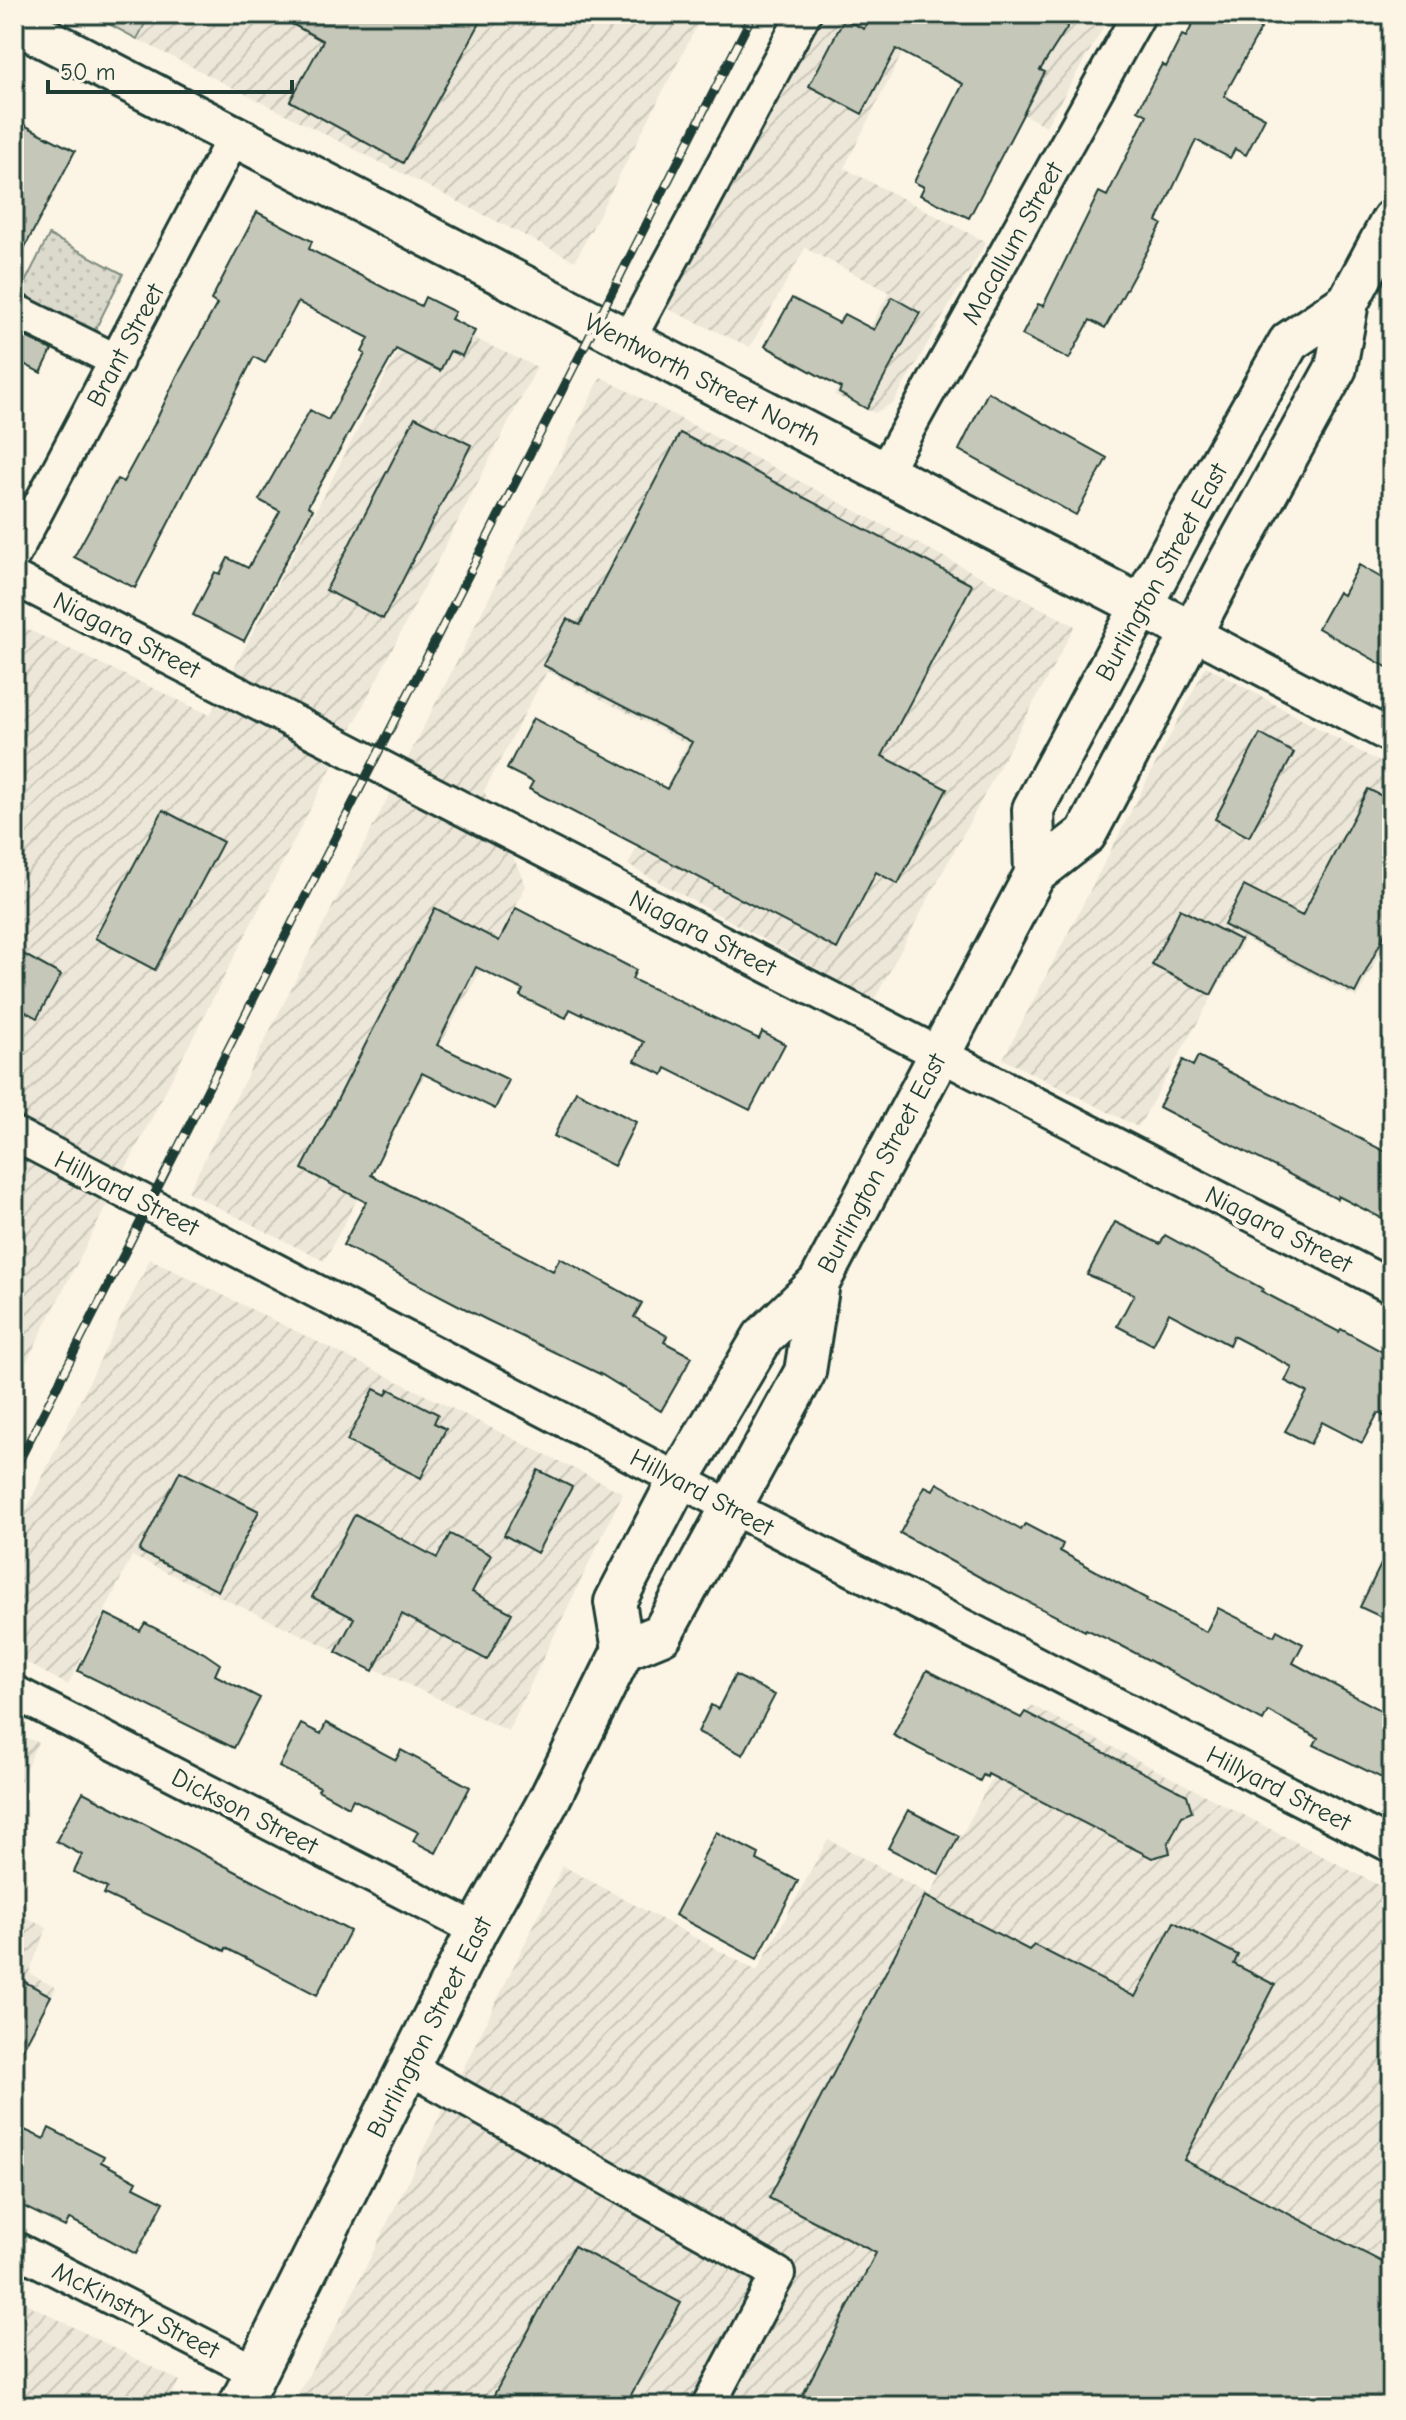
<svg xmlns="http://www.w3.org/2000/svg" width="1406" height="2420" viewBox="0 0 1406 2420" font-family="'Comic Neue',sans-serif">
  <style>
    .industrial { fill: url(#industrial-furrows) }
    .forest { fill: url(#forest-crowns); stroke: #7e8c80; stroke-width: 2 }
    .garden { fill: url(#garden-dots); stroke: #7e8c80; stroke-width: 2 }
    .building { fill: #c5c7b9; stroke: #1f3d34; stroke-width: 2 }
    .lines { fill: none; stroke-linecap: round; stroke-linejoin: round }
    .minor-casing { stroke: #1f3d34; stroke-width: 38 }
    .major-casing { stroke: #1f3d34; stroke-width: 46 }
    .minor { stroke: #fcf5e5; stroke-width: 32 }
    .major { stroke: #fcf5e5; stroke-width: 40 }
    .rail-casing { stroke: #1f3d34; stroke-width: 9 }
    .rail { stroke: #fcf5e5; stroke-width: 6; stroke-dasharray: 18; stroke-linecap: butt }
    .labels { text-anchor: middle; stroke-width: 8; stroke-linejoin: round; paint-order: stroke }
    .street-label { font-size: 26px; fill: #1f3d34; stroke: #fcf5e5 }
  </style>
  <defs>
    <pattern id="industrial-furrows" width="10" height="10" patternUnits="userSpaceOnUse" patternTransform="scale(2)"><rect width="10" height="10" fill="#ece7d8"/><path d="M-1 1l2-2M0 10L10 0M9 11l2-2" fill="none" stroke="#cac7ba"/></pattern>
    <pattern id="forest-crowns" width="20" height="18" patternUnits="userSpaceOnUse" patternTransform="scale(2)"><rect width="20" height="18" fill="#dcdacc"/><path d="M2 6a3 3 0 1 1 6 0M12 15a3 3 0 1 1 6 0" fill="none" stroke="#bcbcb0"/></pattern>
    <pattern id="garden-dots" width="8" height="8" patternUnits="userSpaceOnUse" patternTransform="scale(2)"><rect width="8" height="8" fill="#dcdacc"/><path d="M2 2h.1M6 6h.1" fill="none" stroke="#bcbcb0" stroke-width="1.8" stroke-linecap="round"/></pattern>
  </defs>
  <rect width="100%" height="100%" fill="#fcf5e5"/>
  <filter id="ink" filterUnits="userSpaceOnUse"><feTurbulence type="fractalNoise" baseFrequency=".0125" numOctaves="2"/><feDisplacementMap in="SourceGraphic" scale="16" xChannelSelector="R" yChannelSelector="G"/><feConvolveMatrix kernelMatrix="1 2 1 2 8 2 1 2 1" color-interpolation-filters="sRGB"/></filter>
  <g filter="url(#ink)">
    <path class="industrial" d="M150,14H703L575,261L137,39Z
      M812,14H1111L1046,126L903,52L844,168L986,242L894,402L875,413L834,395L889,292L805,248L750,347L657,304Z
      M418,313L537,367L14,1386V623L210,715Z
      M601,377L1075,626L874,1000L628,865L687,744L547,671L484,791L526,886L324,1261L188,1192Z
      M1206,666L1392,769V929L1357,998L1245,939L1138,1127L1003,1059Z
      M150,1259L623,1493L508,1731L132,1556L68,1685L14,1656V1534Z
      M1031,1705L1392,1892V2406H291L341,2317L563,1866L757,1971L828,1839L930,1895Z
      M14,1734L38,1742L14,1795Z
      M14,1911L47,1928L29,1973L56,1988L14,2072Z
      M14,2297L180,2381L163,2406H14Z"/>
    <path class="forest" d="M90,14H150L137,39Z"/>
    <path class="garden" d="M49,235L123,274L92,336L17,298Z"/>
    <path class="building" d="M274,14H485L403,163L290,101L323,41Z
      M871,14H1046L1068,26L1040,70L1045,72L969,218L920,195L924,187L914,182L963,84L896,49L862,114L809,86L844,19L864,29Z
      M1198,14H1233L1261,29L1224,96L1265,118L1246,155L1235,149L1230,158L1196,140L1157,221L1162,224L1105,328L1090,320L1069,359L1022,335L1038,304L1043,306L1099,192L1107,196L1147,115L1138,110L1162,64L1166,67L1182,35L1186,37Z
      M24,125L75,151L14,268V143Z
      M257,212L312,241L309,249L392,292L421,306L425,297L455,312L451,319L475,331L462,356L450,351L440,371L396,349L308,506L313,509L244,641L193,615L215,572L220,574L228,558L248,568L280,511L259,500L310,410L328,420L365,354L362,352L369,338L298,302L265,363L254,357L135,588L74,557L117,479L123,482L154,425L177,376L217,304L211,300Z
      M892,297L920,313L867,409L839,393L841,388L765,346L792,298L839,323L844,314L874,330Z
      M14,331L52,350L41,373L14,359Z
      M988,392L1107,458L1076,515L959,450Z
      M415,417L471,445L383,619L326,590Z
      M680,433L972,585L882,756L947,789L898,884L876,872L837,949L529,789L533,782L507,769L533,718L667,789L692,742L543,665L567,619L580,625Z
      M1359,565L1392,584V670L1318,628L1338,592L1343,595Z
      M1260,734L1294,753L1249,837L1215,819Z
      M1368,789L1392,801V920L1355,993L1224,925L1244,886L1302,916Z
      M163,810L223,842L155,970L95,938Z
      M435,908L499,941L516,908L636,970L632,979L759,1039L762,1032L785,1044L750,1110L666,1068L663,1075L635,1061L644,1042L582,1013V1015L570,1009L566,1018L545,1008L520,996L523,990L476,967L437,1045L509,1080L495,1109L422,1073L371,1175L553,1271L560,1258L642,1303L634,1317L667,1336L664,1342L692,1357L661,1411L602,1375L485,1319L343,1245L366,1202L302,1169Z
      M1180,909L1240,940L1211,995L1152,965Z
      M14,949L61,975L37,1018L14,1005Z
      M1198,1056L1392,1155V1206L1385,1220L1338,1196L1337,1199L1159,1107L1183,1060L1193,1066Z
      M576,1091L636,1122L614,1166L554,1136Z
      M1115,1222L1160,1244L1165,1235L1263,1289L1261,1291L1339,1332L1341,1329L1392,1357V1420L1378,1413L1362,1443L1322,1422L1310,1444L1285,1431L1307,1392L1285,1381L1292,1367L1233,1336L1229,1345L1169,1313L1153,1345L1117,1326L1134,1294L1087,1275Z
      M374,1389L386,1395L389,1389L438,1414L434,1423L446,1429L421,1478L347,1441Z
      M538,1470L572,1487L537,1553L504,1535Z
      M180,1471L259,1511L218,1591L139,1551Z
      M937,1483L1021,1530L1025,1524L1063,1544L1060,1551L1147,1599L1146,1601L1206,1632L1218,1608L1274,1636L1277,1630L1303,1644L1293,1663L1392,1716V1783L1314,1745L1318,1738L1268,1711L1263,1721L1122,1646L1086,1629L1085,1631L985,1580L900,1533L925,1486L933,1490Z
      M355,1514L437,1558L450,1534L491,1555L472,1592L512,1613L487,1660L402,1614L373,1671L336,1652L354,1618L312,1597Z
      M1392,1542V1622L1360,1607Z
      M106,1614L140,1631L145,1623L204,1653L220,1664L215,1675L260,1698L234,1748L78,1671Z
      M927,1670L1021,1718L1025,1712L1187,1795L1192,1812L1182,1816L1168,1844L1170,1853L1152,1858L988,1774L987,1777L983,1775L980,1781L893,1735Z
      M735,1675L775,1695L743,1755L698,1732L711,1705L718,1709Z
      M326,1723L396,1760L401,1750L470,1787L436,1853L413,1841L418,1832L353,1799L349,1807L318,1790L320,1787L279,1767L301,1724L321,1734Z
      M83,1792L350,1931L317,1995L226,1948L225,1951L104,1894L107,1888L74,1872L82,1855L56,1841Z
      M908,1810L959,1836L939,1874L888,1848Z
      M716,1832L759,1854L757,1860L798,1881L757,1959L675,1915L703,1862L701,1861Z
      M925,1896L1029,1950L1034,1945L1135,1997L1174,1922L1238,1955L1234,1964L1275,1985L1184,2160L1392,2267V2406H797L876,2253L769,2198Z
      M14,1976L51,1996L14,2065Z
      M14,2125L44,2139L49,2128L104,2156L101,2162L137,2181L134,2187L164,2202L136,2254L72,2220L69,2219L65,2227L14,2202Z
      M574,2246L681,2303L625,2406H488Z"/>
    <g class="lines">
      <g class="minor-casing">
        <path id="minor" d="M14,310L117,361
          M628,341L804,14
          M884,472L1139,14
          M14,554L235,135
          M14,578L1392,1287
          M1192,632L1392,737
          M14,1134L731,1507L1392,1846
          M14,1692L477,1930
          M408,2067L778,2274L708,2406
          M14,2248L258,2373"/>
      </g>
      <g class="major-casing">
        <path id="major" d="M14,22L1192,632
          M1035,874L1033,809L1180,534L1289,342L1348,302
          M623,1650L662,1634L805,1372L819,1283
          M239,2406L477,1930L549,1800L623,1650L615,1602L679,1479L763,1337L819,1283L1035,874L1086,834L1229,562L1336,368L1348,302L1392,220"/>
      </g>
      <use href="#minor" class="minor"/>
      <use href="#major" class="major"/>
      <g class="rail-casing">
        <path id="rail" d="M14,1471L753,14"/>
      </g>
      <use href="#rail" class="rail"/>
    </g>
  </g>
  <g class="labels">
    <g class="street-label">
      <text transform="translate(1012 243) rotate(-61)" y="9">Macallum Street</text>
      <text transform="translate(125 345) rotate(-62)" y="9">Brant Street</text>
      <text transform="translate(703 379) rotate(27)" y="9">Wentworth Street North</text>
      <text transform="translate(1161 572) rotate(-61)" y="9">Burlington Street East</text>
      <text transform="translate(127 635) rotate(27)" y="9">Niagara Street</text>
      <text transform="translate(703 933) rotate(27)" y="9">Niagara Street</text>
      <text transform="translate(881 1163) rotate(-62)" y="9">Burlington Street East</text>
      <text transform="translate(127 1193) rotate(27)" y="9">Hillyard Street</text>
      <text transform="translate(1279 1229) rotate(27)" y="9">Niagara Street</text>
      <text transform="translate(702 1492) rotate(28)" y="9">Hillyard Street</text>
      <text transform="translate(1279 1788) rotate(27)" y="9">Hillyard Street</text>
      <text transform="translate(245 1811) rotate(27)" y="9">Dickson Street</text>
      <text transform="translate(429 2027) rotate(-63)" y="9">Burlington Street East</text>
      <text transform="translate(136 2310) rotate(27)" y="9">McKinstry Street</text>
    </g>
  </g>
  <rect width="1406" height="2420" fill="none" stroke="#fcf5e5" stroke-width="48"/>
  <rect x="24" y="24" width="1358" height="2372" fill="none" stroke="#1f3d34" stroke-width="3" filter="url(#ink)"/>
  <path d="M48 80v12h244v-12" fill="none" stroke="#1f3d34" stroke-width="4"/>
  <text x="60" y="80" font-size="24" fill="#1f3d34" stroke="#fcf5e5" stroke-width="6" paint-order="stroke">50 m</text>
</svg>
